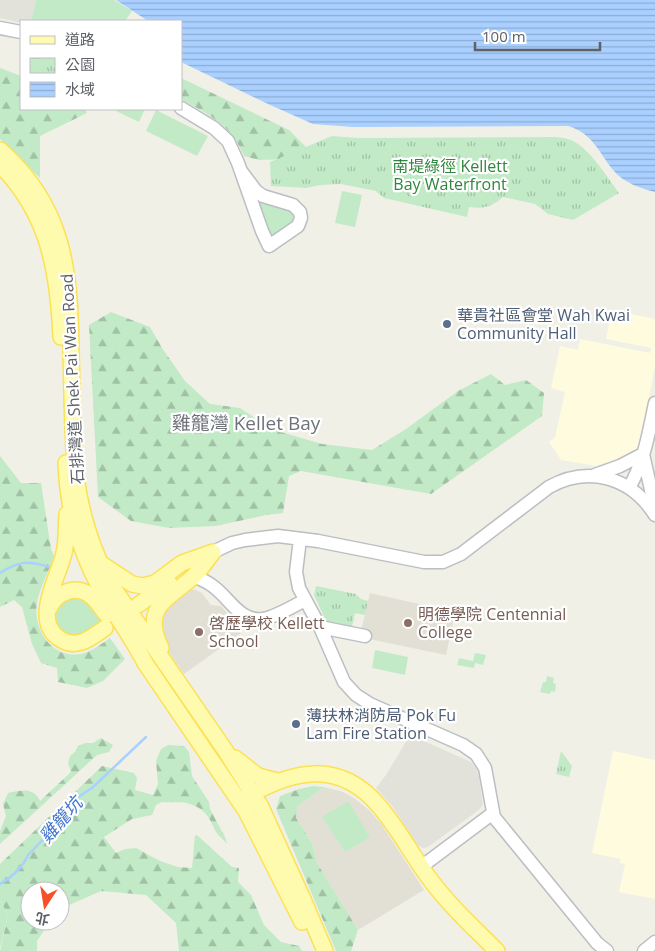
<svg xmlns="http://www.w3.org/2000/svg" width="655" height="951" viewBox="0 0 655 951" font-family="'Open Sans','Noto Sans TC',sans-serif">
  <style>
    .commercial { fill: #fffbde }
    .industrial { fill: #e2e2db }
    .education { fill: #e2e0d5 }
    .green { fill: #c2eac7 }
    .forest { fill: url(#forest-firs) }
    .park { fill: url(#park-tufts) }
    .water { fill: url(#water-rules) }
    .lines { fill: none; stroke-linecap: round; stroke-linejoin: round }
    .stream { stroke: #a9d0ff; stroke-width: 2.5 }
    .minor-casing { stroke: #bbbec3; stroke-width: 15 }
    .major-casing { stroke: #fce155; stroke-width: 18 }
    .minor { stroke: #fff; stroke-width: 12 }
    .major { stroke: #fffbae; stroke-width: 15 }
    .service-dot { fill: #5c6f8a; stroke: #fff; stroke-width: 2 }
    .education-dot { fill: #8d6e63; stroke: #fff; stroke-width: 2 }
    .labels { text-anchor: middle; stroke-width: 4.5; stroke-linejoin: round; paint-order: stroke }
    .park-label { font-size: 16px; fill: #2f873d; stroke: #fff }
    .service-label { font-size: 16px; fill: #4e5e75; stroke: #fff; text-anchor: start }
    .street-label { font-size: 16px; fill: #5e6168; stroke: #fff }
    .education-label { font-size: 16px; fill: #785e54; stroke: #fff; text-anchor: start }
    .water-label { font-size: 18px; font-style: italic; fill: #4175ce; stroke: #fff }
    .quarter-label { font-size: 19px; fill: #6f737a; stroke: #fff }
  </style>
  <defs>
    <pattern id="forest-firs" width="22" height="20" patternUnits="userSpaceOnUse" patternTransform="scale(1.25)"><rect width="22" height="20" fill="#c2eac7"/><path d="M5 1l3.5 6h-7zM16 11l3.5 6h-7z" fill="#a1c1a5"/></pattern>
    <pattern id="park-tufts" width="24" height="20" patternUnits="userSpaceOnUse" patternTransform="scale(1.25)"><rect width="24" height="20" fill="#c2eac7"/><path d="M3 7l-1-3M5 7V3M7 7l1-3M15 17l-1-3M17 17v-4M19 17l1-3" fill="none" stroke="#a1c1a5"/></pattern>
    <pattern id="water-rules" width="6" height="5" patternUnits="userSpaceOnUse" patternTransform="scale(1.25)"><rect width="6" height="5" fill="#a9d0ff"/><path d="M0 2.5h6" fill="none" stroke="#8dacd2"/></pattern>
  </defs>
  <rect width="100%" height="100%" fill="#f1f0e7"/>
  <path class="commercial" d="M612,310L655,319V366L640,444L634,453L596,466L561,460L549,442L555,437L565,392L551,388L560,346L578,350L580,339L650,353L651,348L606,339Z
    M613,751L655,760V899L619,892L625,864L620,863V859L592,853Z"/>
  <path class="industrial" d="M0,0H36L31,21H21V23L0,18Z
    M410,735L471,762L476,768L479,777L483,804L480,809L428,847L423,848L417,845L393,807L376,788L386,775Z"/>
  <path class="education" d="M186,589L196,590L202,593L211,605L221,606L241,630L240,634L184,674L163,644L159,620L164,610Z
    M370,593L455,612L446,655L369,639L361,631Z
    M324,787L343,792L354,798L370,811L382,825L424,890L358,930L317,863L312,843L296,818L298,806Z"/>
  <path class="green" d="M36,0H114L132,11L125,21H31Z
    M117,109H145L139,122L116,111Z
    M156,110L208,136L197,156L146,131Z
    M342,191L362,195L355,227L335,223Z
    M255,201L287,208L294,214L293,223L275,235L269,234Z
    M80,595L107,622L73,640L55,627L54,613L60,601Z
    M375,650L408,657L405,675L372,668Z
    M475,653L486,655L483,665L475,663L474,668L457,665L459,658L473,661Z
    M547,676L554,678L553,683L556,684L555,692L551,691L550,694L540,692L543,682H546Z
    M348,801L370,837L345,852L322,817Z
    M0,900L8,915L0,948Z"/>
  <path class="forest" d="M0,68L21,76V109H85L87,113L40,136V178L0,139Z
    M181,78L289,130L308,149L291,159L259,160L244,156C231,124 209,115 181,99Z
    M111,312L150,327L162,348L185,381L210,404L240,408L271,429L322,444L372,450L406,429L458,391L491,374L505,385L526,380L544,393L542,416L431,494L301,471L289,476L283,513L266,515L216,526L169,528L131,521L98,497L89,325Z
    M0,456L21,483H41L51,549L54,556C49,571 40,587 37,603C32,632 56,664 87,652C95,649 103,643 110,638L125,659L103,681L87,688L58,682L57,668L41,663L32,644L22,607L14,600L0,607Z
    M101,738L113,745L109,752L97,755L0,844V831L6,816L3,804L8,793C21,790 34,787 40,801L71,772L68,763L70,756L75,752L78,746L85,743H93Z
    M168,745L184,746L189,752L192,776L209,802L210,809L225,837L227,844C223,839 216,834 214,828C209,816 203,808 190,804C181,801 171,803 162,802L156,805L152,815L132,819L104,837L116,853L125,849L136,848L160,861L178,867L192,868L195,835L198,836L232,867L239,868L238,882L251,895L264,925L281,942L299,946L302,951H179L176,923L146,895L101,891L60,909V891H30V921H50L37,941V951H0L8,915L0,900V864L102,766L134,773L137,778L135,790L153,795L158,784L156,761L161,749Z
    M313,786L324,787L298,806L296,818L312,843L317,863L358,930L351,951H336L276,809L280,796L299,789Z"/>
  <path class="park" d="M332,136L359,138L556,137C563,138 569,138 575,142C591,151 608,178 619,193L573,220L548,214L535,204L503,197C491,207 485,209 469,207L467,217L384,198L376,191L341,184L320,185L306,188L271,186L270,162Z
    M316,586L356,594L361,599L368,601L365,615L355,613L352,627L326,621L314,595Z
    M561,751L572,766L569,777L556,774Z"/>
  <path class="water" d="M116,0H655V192C640,188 624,183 614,171C598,152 594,134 568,126L353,127L313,124L268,104L181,62V21H148Z"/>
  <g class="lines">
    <path class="stream" d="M0,573C20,560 28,561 50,567
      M0,884C11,878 23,867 28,855L63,819L72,801L92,788L146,737"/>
    <g class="minor-casing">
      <path id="minor" d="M0,28L21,32
        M181,108L214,128L228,141L238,163L262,231L269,246L298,226L301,218L300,212L293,205L263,196L256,191L241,171
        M643,454L655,508
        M595,475L620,466L643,454
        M629,488C644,462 649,432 655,403
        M300,539L296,572L299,588L320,627L344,682L356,695L370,704L463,745L476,754L485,768L494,817L597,943L607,951
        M213,552L232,543L245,540L278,536L318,541L424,562H443L461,554L549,487C588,465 631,477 655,515
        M194,576C201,579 208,582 214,587C230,599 240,622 263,619C275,617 294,606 305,600
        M320,627L365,636
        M421,867L493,813
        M644,951L655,942"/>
    </g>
    <g class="major-casing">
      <path id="major" d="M0,150C64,206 70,270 71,350C72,388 72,426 75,464C78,505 91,550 112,586L225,750L261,807L302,897L325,951
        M0,165C49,214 58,271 61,337
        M66,463C68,509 78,547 100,588C114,614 132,637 145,663L246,811L302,922
        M67,514C66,526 67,541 64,553C59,576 31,621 60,639C77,650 91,638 105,628
        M100,563L132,584L143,586L155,583L182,563L213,552
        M138,605L169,583
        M49,609C56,592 76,584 91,596C97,601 102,609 107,615
        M161,648C141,606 168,600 194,576C201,569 207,560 213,552
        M235,758L258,776L277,781
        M245,798C292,770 339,759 379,806C398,828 412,855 429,878C449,905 473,927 497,951"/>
    </g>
    <use href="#minor" class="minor"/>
    <use href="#major" class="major"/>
  </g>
  <g class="service-dot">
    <circle cx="447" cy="324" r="5"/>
    <circle cx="296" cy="724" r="5"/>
  </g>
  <g class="education-dot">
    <circle cx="408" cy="623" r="5"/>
    <circle cx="199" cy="632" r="5"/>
  </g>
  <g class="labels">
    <g class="park-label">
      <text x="450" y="172">南堤綠徑 Kellett<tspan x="450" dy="18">Bay Waterfront</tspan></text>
    </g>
    <g class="service-label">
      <text x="457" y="321">華貴社區會堂 Wah Kwai<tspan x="457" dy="18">Community Hall</tspan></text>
      <text x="306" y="721">薄扶林消防局 Pok Fu<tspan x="306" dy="18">Lam Fire Station</tspan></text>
    </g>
    <g class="street-label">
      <text transform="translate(72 379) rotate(-93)" y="6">石排灣道 Shek Pai Wan Road</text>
    </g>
    <g class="education-label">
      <text x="418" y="620">明德學院 Centennial<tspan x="418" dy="18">College</tspan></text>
      <text x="209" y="629">啓歷學校 Kellett<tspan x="209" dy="18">School</tspan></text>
    </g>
    <g class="water-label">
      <text transform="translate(61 820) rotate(-49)" y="6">雞籠坑</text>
    </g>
    <g class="quarter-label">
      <text x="246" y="430">雞籠灣 Kellet Bay</text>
    </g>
  </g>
  <rect x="20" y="20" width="162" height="90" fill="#ffffff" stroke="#bfc0c3"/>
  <rect x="30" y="36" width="25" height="8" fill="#fffbae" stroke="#bfc0c3"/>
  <text x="65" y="45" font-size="15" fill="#5e6168">道路</text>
  <rect x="30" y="58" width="25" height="15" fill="url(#park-tufts)" stroke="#bfc0c3"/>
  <text x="65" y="70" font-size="15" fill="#5e6168">公園</text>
  <rect x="30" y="82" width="25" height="15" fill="url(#water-rules)" stroke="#bfc0c3"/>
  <text x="65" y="95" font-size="15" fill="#5e6168">水域</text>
  <g transform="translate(45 906) rotate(192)"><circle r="24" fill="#ffffff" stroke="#bfc0c3"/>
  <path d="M0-4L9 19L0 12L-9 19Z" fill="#f75028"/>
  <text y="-8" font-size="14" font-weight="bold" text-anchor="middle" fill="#5e6168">北</text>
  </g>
  <path d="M475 42v8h125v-8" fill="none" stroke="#5e6168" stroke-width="2.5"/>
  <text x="482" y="42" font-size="15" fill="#5e6168" stroke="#ffffff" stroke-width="4" paint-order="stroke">100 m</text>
</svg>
